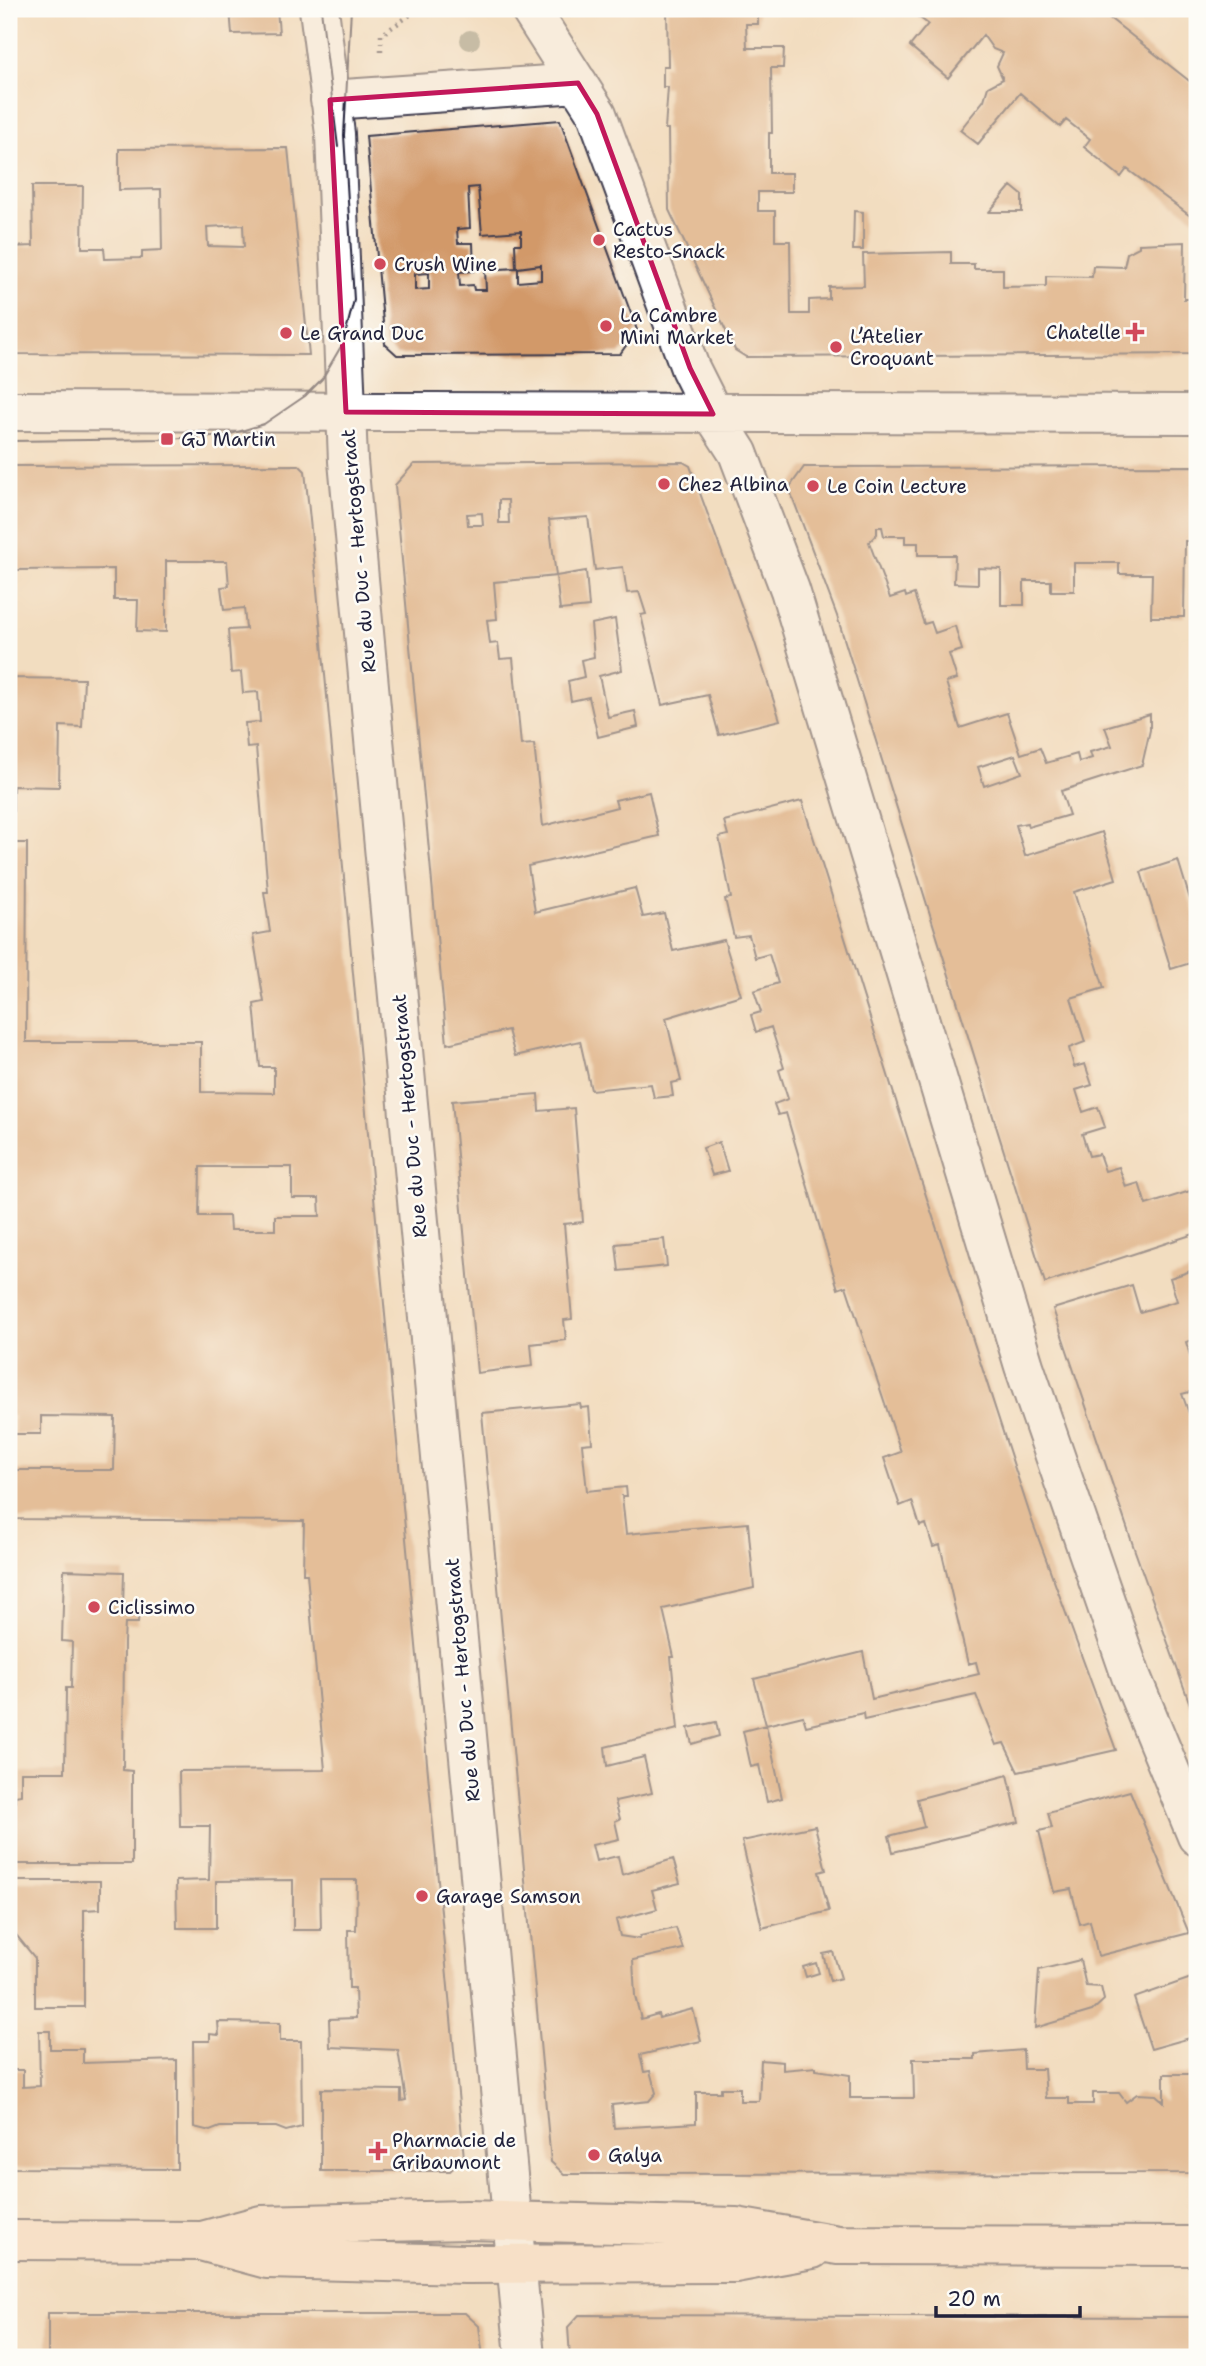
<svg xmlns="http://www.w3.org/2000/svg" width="1206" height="2366" viewBox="0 0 1206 2366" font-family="'Shantell Sans',sans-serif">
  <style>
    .building { fill: #d29969; fill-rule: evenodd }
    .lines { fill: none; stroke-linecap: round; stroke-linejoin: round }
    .street-casing { stroke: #413e4f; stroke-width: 42 }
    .secondary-casing { stroke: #413e4f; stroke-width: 42 }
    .path { stroke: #413e4f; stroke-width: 4.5; stroke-dasharray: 2 5; stroke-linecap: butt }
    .street { stroke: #fff; stroke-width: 38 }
    .secondary { stroke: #fce5d0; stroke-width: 38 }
    .tram { stroke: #22223b; stroke-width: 2 }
    .tree { fill: #939585 }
    .marked { fill: none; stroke: #c2185b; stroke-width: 5; stroke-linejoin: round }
    .poi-dot { fill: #d1495b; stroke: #fdfcf7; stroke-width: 2.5 }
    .labels { text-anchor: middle; stroke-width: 5; stroke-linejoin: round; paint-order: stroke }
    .poi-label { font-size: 19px; fill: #22223b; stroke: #fdfcf7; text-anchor: start }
    .street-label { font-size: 19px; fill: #22223b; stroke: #fdfcf7 }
  </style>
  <rect width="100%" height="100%" fill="#fdfcf7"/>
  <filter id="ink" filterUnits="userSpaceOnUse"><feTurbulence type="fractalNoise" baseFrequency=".0143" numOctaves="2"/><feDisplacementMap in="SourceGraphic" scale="14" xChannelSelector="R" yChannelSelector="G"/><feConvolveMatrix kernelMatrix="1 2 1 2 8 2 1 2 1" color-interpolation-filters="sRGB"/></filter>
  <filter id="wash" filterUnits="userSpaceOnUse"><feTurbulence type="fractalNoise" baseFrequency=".00686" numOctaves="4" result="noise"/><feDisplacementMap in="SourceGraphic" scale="28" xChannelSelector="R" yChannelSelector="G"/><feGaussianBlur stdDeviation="1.57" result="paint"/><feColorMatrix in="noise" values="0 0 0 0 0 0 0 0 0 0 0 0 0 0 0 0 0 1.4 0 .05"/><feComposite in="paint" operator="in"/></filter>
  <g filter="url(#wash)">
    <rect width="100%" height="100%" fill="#f2ddc0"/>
    <g id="blocks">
      <path class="building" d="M230,9H277L279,33L232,34Z
        M667,9H758V24H746L747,48H784L783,68H771L772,133H769V173H792V192H758V211H775V241H790L791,314H809V300L829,299V287L864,286L863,254L951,252V264H974V269H1003V287L1046,286V276L1092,277L1093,266L1124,267L1127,253L1139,247V244L1185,242L1184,299H1197V354L746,357L735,350L669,210L668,129H665L668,87H663V66H668Z
        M908,9H1098L1197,87V221L1127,169L1121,177L1084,147L1090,139L1066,120L1060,127L1020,93L978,144L960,130L984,100L988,87L1003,79L997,66L1003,53L993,49L983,35L948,78L910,46L928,24Z
        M560,120L637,330L620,354L397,355L385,344L366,136ZM478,187L482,234L521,231V244H515L516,268L485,270L486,290H474L473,285L460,286L459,272L474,271L473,243H458L457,229L470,228L468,188ZM541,265V280L518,282V268ZM429,273V289L415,290V274Z
        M288,148L309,355L9,354V247L33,246L32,186H83L82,248H104L105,259L142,258V251L162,250L161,189L119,190V149ZM243,225L244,247L208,246L207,227Z
        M1011,186L1022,195V212H989Z
        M854,211L863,212V250H853Z
        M683,462L690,466L754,640L780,720L719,735L708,695L662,705L641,615L646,614L639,592L627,593L623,567L595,570L588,517L549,520L556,576L494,582L497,619L487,620L490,644L498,643L500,659L513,658L521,745L534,744L543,826L617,807L615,800L649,792L659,836L528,866L535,912L635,888L643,917L664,913L673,951L724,940L741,995L666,1018L681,1081L671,1083L673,1096L654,1098L651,1084L591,1090L580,1041L515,1056L508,1030L447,1044L395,485L414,464ZM499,500H508L509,523H499ZM482,513L483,525H468L467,514Z
        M299,465L305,471L316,579L459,2104L464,2158L450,2171H321V2089L401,2090V2101L406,2100L398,2050L330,2047L329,2019L356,2018L355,1988H349L348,1930H356L357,1880H320L321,1930H293V1880L216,1881V1928H177L176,1881L209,1880L210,1826H180L179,1771L325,1770L307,1574H303L304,1521L9,1519V1470H114L115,1417L41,1416V1434H14V1416H9V678L84,679L82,727L60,726L59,787L13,786V843H27L26,1042H201V1092L274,1093V1067H260L254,1004L264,1002L253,935L270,932L264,892H268L256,747L247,748L245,723L260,722L258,692L243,693L241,672L231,673L228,630L246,629L244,608L224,610L221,587L229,586L227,561H166V632L137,631L138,600H114V569L13,570V552H9V466ZM200,1167H292V1198H319L320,1216H275V1230H230L229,1216H199Z
        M1197,466V541H1185L1184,617H1151L1152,574H1119V563H1074V591H1051V581H1024V605H1001V569L978,568V584L954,583L955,555H918V543H905V536H884L882,527H877V534L869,542L890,598L905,593L906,597L914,594L924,624L931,622L935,633L955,626L962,650L949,654L957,679L946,682L960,728L1007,713L1021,754L1040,748L1046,763L1077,754L1079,762L1092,758L1090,752L1112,746L1105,727L1150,714V730L1142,765L1061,791L1069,815L1028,827L1027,823L1016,825L1025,856L1102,832L1116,879L1074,892L1104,988L1071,998L1085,1042L1069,1048L1074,1067L1085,1064L1092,1085L1076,1090L1083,1112L1098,1107L1105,1127L1082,1134L1089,1156L1099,1154L1105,1171L1119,1167L1126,1187L1139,1183L1146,1205L1190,1191L1197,1233L1045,1283L837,616L789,488L804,467ZM1015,755L1022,773L984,786L978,767Z
        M586,571L589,607L560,610L556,576Z
        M615,619L622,670L599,676L608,717L635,711L638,727L598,737L589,697L571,701L568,681L584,677L581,660L594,657L591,624Z
        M802,801L918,1171L1031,1518L1116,1750L1018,1772L1004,1743L996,1745L976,1695L864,1720L863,1713L806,1726L803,1716L766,1725L782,1798L767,1802L759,1765L751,1767L743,1731L766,1725L754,1679L863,1652L872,1699L979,1674L976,1662L968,1664L940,1545L933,1547L926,1524L920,1526L912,1501L900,1506L884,1458L901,1452L846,1286L838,1289L786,1113L778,1115L774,1104L788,1099L779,1070L784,1068L771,1027L756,1032L751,1015L761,1012L754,991L778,983L769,954L755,958L749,935L734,937L725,899L731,898L719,837L728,835L724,821Z
        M1178,860L1197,922V961L1171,969L1141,872Z
        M538,1094L539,1111L574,1108L583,1222L564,1224L572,1319L564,1320L566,1340L531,1344L533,1366L477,1373L452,1101Z
        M719,1142L728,1171L712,1175L703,1148Z
        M664,1239L667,1266L619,1271L616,1244Z
        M1197,1269V1338L1186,1342L1197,1378V1390L1182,1394L1197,1435V1724L1135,1551L1053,1309L1132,1285L1140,1312L1177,1301L1170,1278Z
        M580,1404L581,1408L589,1407L592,1443L582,1444L587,1491L626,1487L627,1496H622L626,1534L748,1523L754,1588L663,1609L674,1657H671L678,1729L605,1747L607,1766L644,1757L652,1793L615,1801L620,1819L615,1821L619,1839L592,1845L596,1861L618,1856L622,1875L673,1859L680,1883L652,1890L657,1909L616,1920L620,1936L639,1939L640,1936L676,1928L683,1949L633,1960L635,1996L641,2019L658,2014L659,2018L693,2009L701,2041L640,2055L644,2072L650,2071L656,2093L649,2101L612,2105L614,2128L696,2123V2092H721V2088H740V2101H759L761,2060L783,2062V2070L816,2067V2070L850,2075V2098H914L913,2059H975V2054L1023,2050L1024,2069H1044L1046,2098H1069V2104H1093V2093H1119L1126,2102L1137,2094L1156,2095L1164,2102V2074H1192L1193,2065H1197V2173L564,2174L551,2162L482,1413Z
        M64,1570L124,1572L123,1606H139L138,1623H125L124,1642L123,1770L132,1771V1864H16V1855H9V1803L15,1802V1796L21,1795V1772H65L66,1688H71L72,1642L62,1641Z
        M716,1722L719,1736L692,1744L688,1728Z
        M1008,1775L1019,1822L893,1852L889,1836L924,1827L917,1799Z
        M1130,1791L1189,1933L1098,1956L1090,1921L1080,1924L1071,1889L1054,1892L1039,1831L1052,1828L1048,1813Z
        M815,1826L826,1870L819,1872L829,1911L762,1928L742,1841Z
        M9,1881H100V1909L84,1910V2007H35V1958L13,1931H9Z
        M833,1952L841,1978L830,1981L823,1954Z
        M1080,1960L1086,1986L1101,1987L1104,2000L1092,2011L1035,2028L1039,1970Z
        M816,1963L819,1973L806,1977L803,1967Z
        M1197,1976V2036L1151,2049L1134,1998Z
        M218,2022L280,2023V2041H301L302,2127L286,2131L276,2127H220L210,2131L194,2127L193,2041H210V2034L219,2035Z
        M39,2031H50V2049H83V2063L177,2060V2169L9,2168V2070H23V2087L40,2086Z
        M48,2313H465L479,2326L483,2357H48Z
        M579,2315L1197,2317V2357H570L568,2327Z"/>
    </g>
  </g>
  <g filter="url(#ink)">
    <use href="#blocks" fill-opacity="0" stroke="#413e4f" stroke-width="2"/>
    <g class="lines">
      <g class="street-casing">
        <path id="street" d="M319,9L335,134L348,461L525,2357
          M530,9L597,114L690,368L713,414L738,453L790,590L1024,1366L1131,1676L1197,1836
          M330,100L578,83
          M9,411L1197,414"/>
      </g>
      <g class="secondary-casing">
        <path id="secondary" d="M9,2240L202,2241L261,2225L466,2220L736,2227L838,2245L1197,2246
          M204,2242L267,2259L465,2264L735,2263L812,2249"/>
      </g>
      <path class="path" d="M381,51V35L419,9"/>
      <use href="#street" class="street"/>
      <use href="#secondary" class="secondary"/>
      <path class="tram" d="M321,9L338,147
        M9,441L167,439L228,435L264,424L305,396L322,379L343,343L354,300L344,135L351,9"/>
    </g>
    <circle class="tree" cx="470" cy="40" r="10"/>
  </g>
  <path d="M0 0H1206V2366H0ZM578,83L597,114L690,368L713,414L346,412L330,100Z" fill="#f2ddc0" fill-opacity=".55" fill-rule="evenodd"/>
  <path class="marked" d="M578,83L597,114L690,368L713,414L346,412L330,100Z"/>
  <g class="poi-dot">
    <circle cx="599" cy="240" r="7"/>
    <circle cx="380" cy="264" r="7"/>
    <circle cx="606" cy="326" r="7"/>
    <path d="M1131.5 321.5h7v7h7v7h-7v7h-7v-7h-7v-7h7z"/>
    <circle cx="286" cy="333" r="7"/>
    <circle cx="836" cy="347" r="7"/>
    <rect x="160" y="432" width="14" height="14" rx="3.5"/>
    <circle cx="664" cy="484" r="7"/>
    <circle cx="813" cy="486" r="7"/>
    <circle cx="94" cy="1607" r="7"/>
    <circle cx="422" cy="1896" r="7"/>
    <path d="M374.5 2140.5h7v7h7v7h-7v7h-7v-7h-7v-7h7z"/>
    <circle cx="594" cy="2155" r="7"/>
  </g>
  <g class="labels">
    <g class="poi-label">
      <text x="613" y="236">Cactus<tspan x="613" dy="22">Resto-Snack</tspan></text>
      <text x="394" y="271">Crush Wine</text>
      <text x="620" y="322">La Cambre<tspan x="620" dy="22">Mini Market</tspan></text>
      <text x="1121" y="339" text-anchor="end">Chatelle</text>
      <text x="300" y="340">Le Grand Duc</text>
      <text x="850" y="343">L’Atelier<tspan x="850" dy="22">Croquant</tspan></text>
      <text x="181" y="446">GJ Martin</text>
      <text x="678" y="491">Chez Albina</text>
      <text x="827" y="493">Le Coin Lecture</text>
      <text x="108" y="1614">Ciclissimo</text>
      <text x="436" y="1903">Garage Samson</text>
      <text x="392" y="2147">Pharmacie de<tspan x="392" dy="22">Gribaumont</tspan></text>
      <text x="608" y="2162">Galya</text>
    </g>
    <g class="street-label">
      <text transform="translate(358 551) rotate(-95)" y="7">Rue du Duc - Hertogstraat</text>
      <text transform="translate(409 1116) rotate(-95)" y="7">Rue du Duc - Hertogstraat</text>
      <text transform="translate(462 1680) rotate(-95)" y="7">Rue du Duc - Hertogstraat</text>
    </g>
  </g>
  <rect width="1206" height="2366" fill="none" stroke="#fdfcf7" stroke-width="35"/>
  <path d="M936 2306v10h144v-10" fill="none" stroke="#22223b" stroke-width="3.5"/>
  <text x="947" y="2306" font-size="21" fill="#22223b" stroke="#fdfcf7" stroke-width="5" paint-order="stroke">20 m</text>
</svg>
